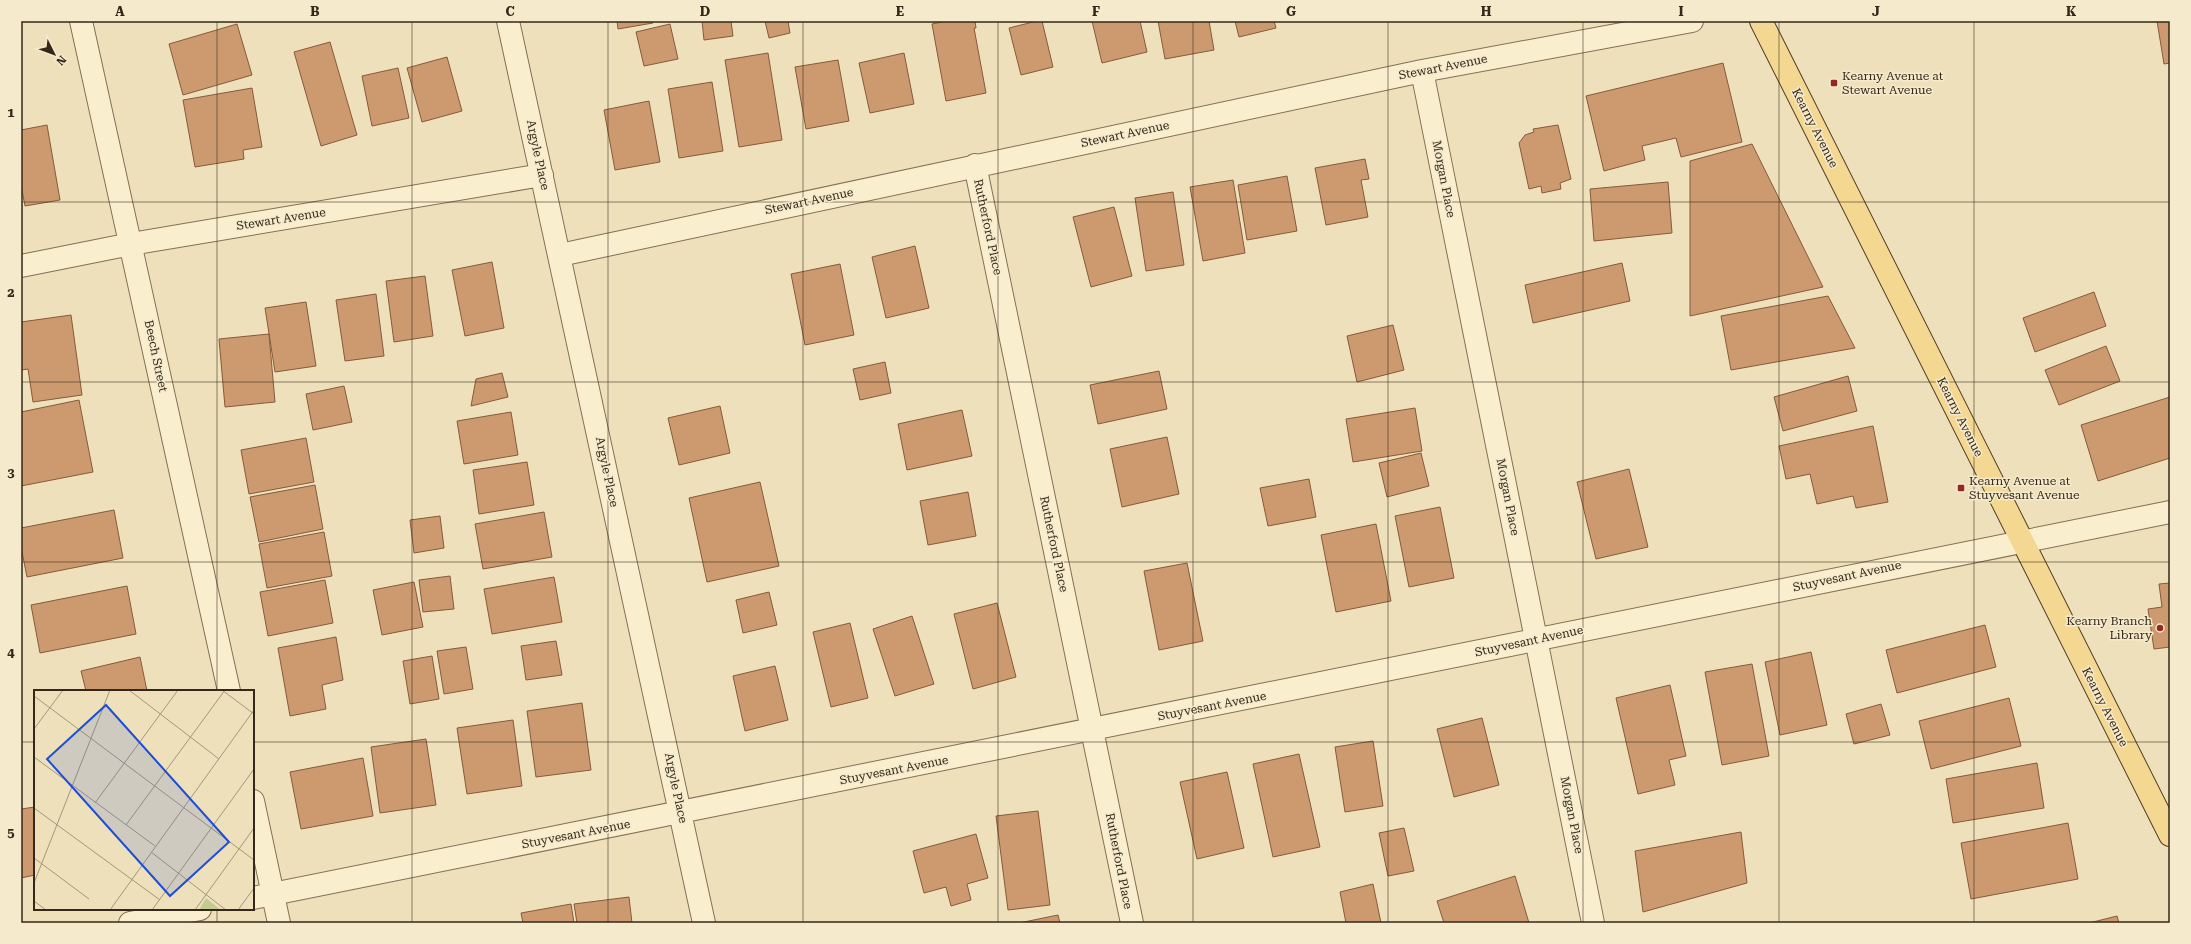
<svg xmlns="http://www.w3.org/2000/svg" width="2191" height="944" viewBox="0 0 2191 944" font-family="'Roboto Serif',serif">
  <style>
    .building { fill: #cd9a70; stroke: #855a3b }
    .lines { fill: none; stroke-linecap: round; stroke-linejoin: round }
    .minor-casing { stroke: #857055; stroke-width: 24 }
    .primary-casing { stroke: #523e2a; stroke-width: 24 }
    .minor { stroke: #f9eece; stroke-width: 22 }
    .primary { stroke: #f4d891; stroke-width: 22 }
    .grid { fill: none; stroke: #34281a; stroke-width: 1; stroke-opacity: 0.55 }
    .poi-dot { fill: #952724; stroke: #f5eacb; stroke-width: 1.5 }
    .labels { text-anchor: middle; stroke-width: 3; stroke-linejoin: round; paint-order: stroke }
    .street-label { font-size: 12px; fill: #34281a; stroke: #f5eacb }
    .poi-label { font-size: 12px; fill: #34281a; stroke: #f5eacb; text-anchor: start }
    .inset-road { fill: none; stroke: #a4967b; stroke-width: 1 }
    .view { fill: #1d4ed8; fill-opacity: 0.15; stroke: #1d4ed8; stroke-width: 2 }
    .inset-edge { fill: none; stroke: #34281a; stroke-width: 2 }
    .neatline { fill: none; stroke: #34281a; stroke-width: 1.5 }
    .grid-label { font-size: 13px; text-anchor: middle; font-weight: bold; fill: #34281a }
  </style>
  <rect width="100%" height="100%" fill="#eee0bb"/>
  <path class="building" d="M617,21H652L653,23L618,29Z
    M702,21H731L733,36L704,40Z
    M765,21H788L790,33L769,38Z
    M947,21H975L976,28H974L986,93L946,101L932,24Z
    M1037,21H1042L1053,67L1021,75L1009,28Z
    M1092,21H1140L1147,52L1102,63Z
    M1158,21H1209L1214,50L1165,59Z
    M1235,21H1274L1276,28L1239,37Z
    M2157,21H2170V63L2164,64Z
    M237,24L252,75L183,95L169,44Z
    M670,24L678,59L644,66L636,32Z
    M330,42L357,135L321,146L294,52Z
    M768,53L782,140L739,147L725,60Z
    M904,53L914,104L870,113L859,63Z
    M447,57L462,111L422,122L407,68Z
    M838,60L849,121L806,129L795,67Z
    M1723,63L1742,142L1681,157L1676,138L1642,146L1645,160L1604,171L1586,96Z
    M398,68L409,118L372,126L362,76Z
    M712,82L723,151L679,158L668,89Z
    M252,88L262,147L243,150L244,159L195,167L183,100Z
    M649,101L660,162L615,170L604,110Z
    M47,125L60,200L25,206L21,185V130Z
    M1558,125L1571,179L1560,183L1561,189L1542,193L1541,186L1529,189L1519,143L1525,135L1534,132L1533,129Z
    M1752,144L1823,287L1690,316V161Z
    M1365,159L1369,179L1361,180L1368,217L1326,225L1315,168Z
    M1287,176L1297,231L1247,240L1238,185Z
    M1233,180L1245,253L1203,261L1190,187Z
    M1668,182L1672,233L1594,241L1590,189Z
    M1173,192L1184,265L1146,271L1135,198Z
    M1114,207L1132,276L1091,287L1073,217Z
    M915,246L929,308L886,318L872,257Z
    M492,262L504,328L465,336L452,270Z
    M1622,263L1630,301L1533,323L1525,285Z
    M840,264L854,335L805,345L791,274Z
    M425,276L433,336L394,342L386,281Z
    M2094,292L2106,326L2035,352L2023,318Z
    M376,294L384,356L345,361L336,300Z
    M1828,296L1855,348L1731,370L1721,316Z
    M306,302L316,366L275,372L265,308Z
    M71,315L82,395L33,402L28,369L21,370V322Z
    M1393,325L1404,370L1357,382L1347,336Z
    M269,334L275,402L225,407L219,339Z
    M2106,346L2120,381L2059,405L2045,370Z
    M885,362L891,393L860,400L853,369Z
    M1159,371L1167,409L1098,424L1090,385Z
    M502,373L508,397L471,406L476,379Z
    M1848,376L1857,411L1783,431L1774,397Z
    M344,386L352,422L313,430L306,394Z
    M2170,397V458L2098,481L2081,425Z
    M79,400L93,472L21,486V412Z
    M720,406L730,453L679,465L668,418Z
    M1415,408L1422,451L1353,462L1346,419Z
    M962,410L972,456L907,470L898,424Z
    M511,412L518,455L464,464L457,421Z
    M1873,426L1888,502L1856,508L1853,496L1817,504L1810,474L1786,479L1779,446Z
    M1167,437L1179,494L1122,507L1110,449Z
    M306,438L314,482L249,494L241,450Z
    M1421,453L1429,486L1387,497L1379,463Z
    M527,462L534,505L479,514L473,470Z
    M1629,469L1648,547L1596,559L1577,482Z
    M1309,479L1316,517L1268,526L1260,488Z
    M760,482L779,566L707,582L689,498Z
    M315,485L323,529L259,542L250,497Z
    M968,492L976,536L928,545L920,501Z
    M1440,507L1454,578L1409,587L1395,516Z
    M114,510L123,558L27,577L21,547V528Z
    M544,512L552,557L483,569L475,524Z
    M440,516L444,548L414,553L410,520Z
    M1376,524L1391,601L1336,612L1321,535Z
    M324,532L332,576L267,588L259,544Z
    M1187,563L1203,641L1159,650L1144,571Z
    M450,576L454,609L423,612L419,580Z
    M554,577L562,622L492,634L484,589Z
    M325,580L333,623L268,636L260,592Z
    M414,582L423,627L382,635L373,590Z
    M2170,583V647L2154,649L2148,609L2162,607L2159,584Z
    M127,586L136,634L40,653L31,605Z
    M769,592L777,625L743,633L736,600Z
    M997,603L1016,677L973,689L954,614Z
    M912,616L934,684L895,696L873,629Z
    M850,623L868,698L831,707L813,632Z
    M1985,625L1996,667L1897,693L1886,650Z
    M336,637L343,680L322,685L326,709L290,716L278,648Z
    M556,641L562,675L526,680L521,646Z
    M466,647L473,689L444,694L437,651Z
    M1811,652L1827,725L1780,735L1765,662Z
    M432,656L439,699L410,704L403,661Z
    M140,657L147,691H86L81,671Z
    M1752,664L1769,756L1722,765L1705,672Z
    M775,666L788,720L745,731L733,676Z
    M1670,685L1686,756L1669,760L1675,785L1638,794L1616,698Z
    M2009,698L2021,746L1931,769L1919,721Z
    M582,703L591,770L536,777L527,711Z
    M1881,704L1890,735L1854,744L1846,714Z
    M1482,718L1499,785L1454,797L1437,729Z
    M513,720L522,786L467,794L457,728Z
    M426,739L436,805L380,813L371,747Z
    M1373,741L1383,806L1345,812L1335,747Z
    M1299,754L1320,847L1273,857L1253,764Z
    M363,758L373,816L301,829L290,772Z
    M2037,763L2044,808L1953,823L1946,779Z
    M1227,772L1244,848L1197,859L1180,782Z
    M35,807V875L21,878V809Z
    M1038,811L1050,905L1008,910L996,816Z
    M2068,823L2078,879L1971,899L1961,843Z
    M1404,828L1414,871L1388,876L1379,833Z
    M1741,832L1747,883L1643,912L1635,851Z
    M976,834L988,878L967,884L971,900L951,906L946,887L924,893L913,851Z
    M1515,876L1529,923H1444L1437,901Z
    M1373,884L1381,923H1346L1340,892Z
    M629,897L632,923H577L574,904Z
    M571,904L574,923H523L521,913Z
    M1058,915L1060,923H1019Z
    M2117,916L2119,923H2089Z"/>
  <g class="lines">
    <g class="minor-casing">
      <path id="minor" d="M81,21L229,691
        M508,21L704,923
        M1422,71L1593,923
        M975,165L1132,923
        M560,255L1422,71L1692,21
        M21,266L131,244L542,175
        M253,801L279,923
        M253,898L2170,512
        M130,923L200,909"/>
    </g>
    <g class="primary-casing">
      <path id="primary" d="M1761,21L2170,835"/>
    </g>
    <use href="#minor" class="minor"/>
    <use href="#primary" class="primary"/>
  </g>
  <path class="grid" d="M217,21V691M412,21V923M608,21V923M803,21V923M998,21V923M1193,21V923M1388,21V923M1583,21V923M1779,21V923M1974,21V923M21,202H2170M21,382H2170M21,562H2170M21,742H35M253,742H2170M217,909V923"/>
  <g class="poi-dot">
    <rect x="1830" y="79" width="8" height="8" rx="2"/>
    <rect x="1957" y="484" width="8" height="8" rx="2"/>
    <circle cx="2160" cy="628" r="4"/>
  </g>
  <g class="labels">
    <g class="street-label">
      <text transform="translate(1443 67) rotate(-11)" y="4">Stewart Avenue</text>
      <text transform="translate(1815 128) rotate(63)" y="4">Kearny Avenue</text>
      <text transform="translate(1125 134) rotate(-12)" y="4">Stewart Avenue</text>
      <text transform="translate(538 155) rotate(78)" y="4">Argyle Place</text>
      <text transform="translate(1444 179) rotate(79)" y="4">Morgan Place</text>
      <text transform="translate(809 201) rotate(-12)" y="4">Stewart Avenue</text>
      <text transform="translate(281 219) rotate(-9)" y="4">Stewart Avenue</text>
      <text transform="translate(988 227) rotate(78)" y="4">Rutherford Place</text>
      <text transform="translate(156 356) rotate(78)" y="4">Beech Street</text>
      <text transform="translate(1960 417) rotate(63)" y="4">Kearny Avenue</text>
      <text transform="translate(607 472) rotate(78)" y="4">Argyle Place</text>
      <text transform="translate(1508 497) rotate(79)" y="4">Morgan Place</text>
      <text transform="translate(1054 544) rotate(78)" y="4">Rutherford Place</text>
      <text transform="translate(1847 576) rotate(-12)" y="4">Stuyvesant Avenue</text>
      <text transform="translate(1529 641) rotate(-12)" y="4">Stuyvesant Avenue</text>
      <text transform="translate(1212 706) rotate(-11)" y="4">Stuyvesant Avenue</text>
      <text transform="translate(2105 707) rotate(63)" y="4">Kearny Avenue</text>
      <text transform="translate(894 770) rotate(-11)" y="4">Stuyvesant Avenue</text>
      <text transform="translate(676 788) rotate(78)" y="4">Argyle Place</text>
      <text transform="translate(1572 815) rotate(79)" y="4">Morgan Place</text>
      <text transform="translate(576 834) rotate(-11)" y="4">Stuyvesant Avenue</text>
      <text transform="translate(1119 861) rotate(79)" y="4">Rutherford Place</text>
    </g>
    <g class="poi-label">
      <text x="1842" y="80">Kearny Avenue at<tspan x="1842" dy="14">Stewart Avenue</tspan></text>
      <text x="1969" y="485">Kearny Avenue at<tspan x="1969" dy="14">Stuyvesant Avenue</tspan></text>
      <text x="2152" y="625" text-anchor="end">Kearny Branch<tspan x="2152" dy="14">Library</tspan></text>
    </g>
  </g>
  <g transform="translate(34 690)">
    <rect width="220" height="220" fill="#eee0bb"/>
    <path d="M172,208L187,220H165Z" fill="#c3cc90"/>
    <path class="inset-road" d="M95,0L185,69M188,0L220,24M0,6L220,170M0,39L29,0M0,67L121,156M61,113L144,0M0,118L126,210M92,135L191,0M117,162L192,220M0,168L55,209M0,193L76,0M0,211L12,220M76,220L220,20M118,220L220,79M161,220L220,138M204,220L220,198"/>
    <path class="view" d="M72,15L195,152L136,206L13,69Z"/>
    <rect width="220" height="220" class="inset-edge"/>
  </g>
  <rect width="2191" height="944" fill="none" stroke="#f5eacb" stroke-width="44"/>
  <g transform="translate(54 54) rotate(132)" stroke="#f5eacb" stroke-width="3" paint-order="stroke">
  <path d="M0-3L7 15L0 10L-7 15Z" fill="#34281a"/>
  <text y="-6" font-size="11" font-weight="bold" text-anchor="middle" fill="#34281a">N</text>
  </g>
  <rect x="22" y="22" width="2147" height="900" class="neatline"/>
  <g class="grid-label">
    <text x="120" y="16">A</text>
    <text x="315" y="16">B</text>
    <text x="510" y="16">C</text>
    <text x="705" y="16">D</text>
    <text x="900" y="16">E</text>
    <text x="1096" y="16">F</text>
    <text x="1291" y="16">G</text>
    <text x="1486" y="16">H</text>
    <text x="1681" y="16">I</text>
    <text x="1876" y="16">J</text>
    <text x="2071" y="16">K</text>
    <text x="11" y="117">1</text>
    <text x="11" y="297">2</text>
    <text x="11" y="477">3</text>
    <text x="11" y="657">4</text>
    <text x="11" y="837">5</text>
  </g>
</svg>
